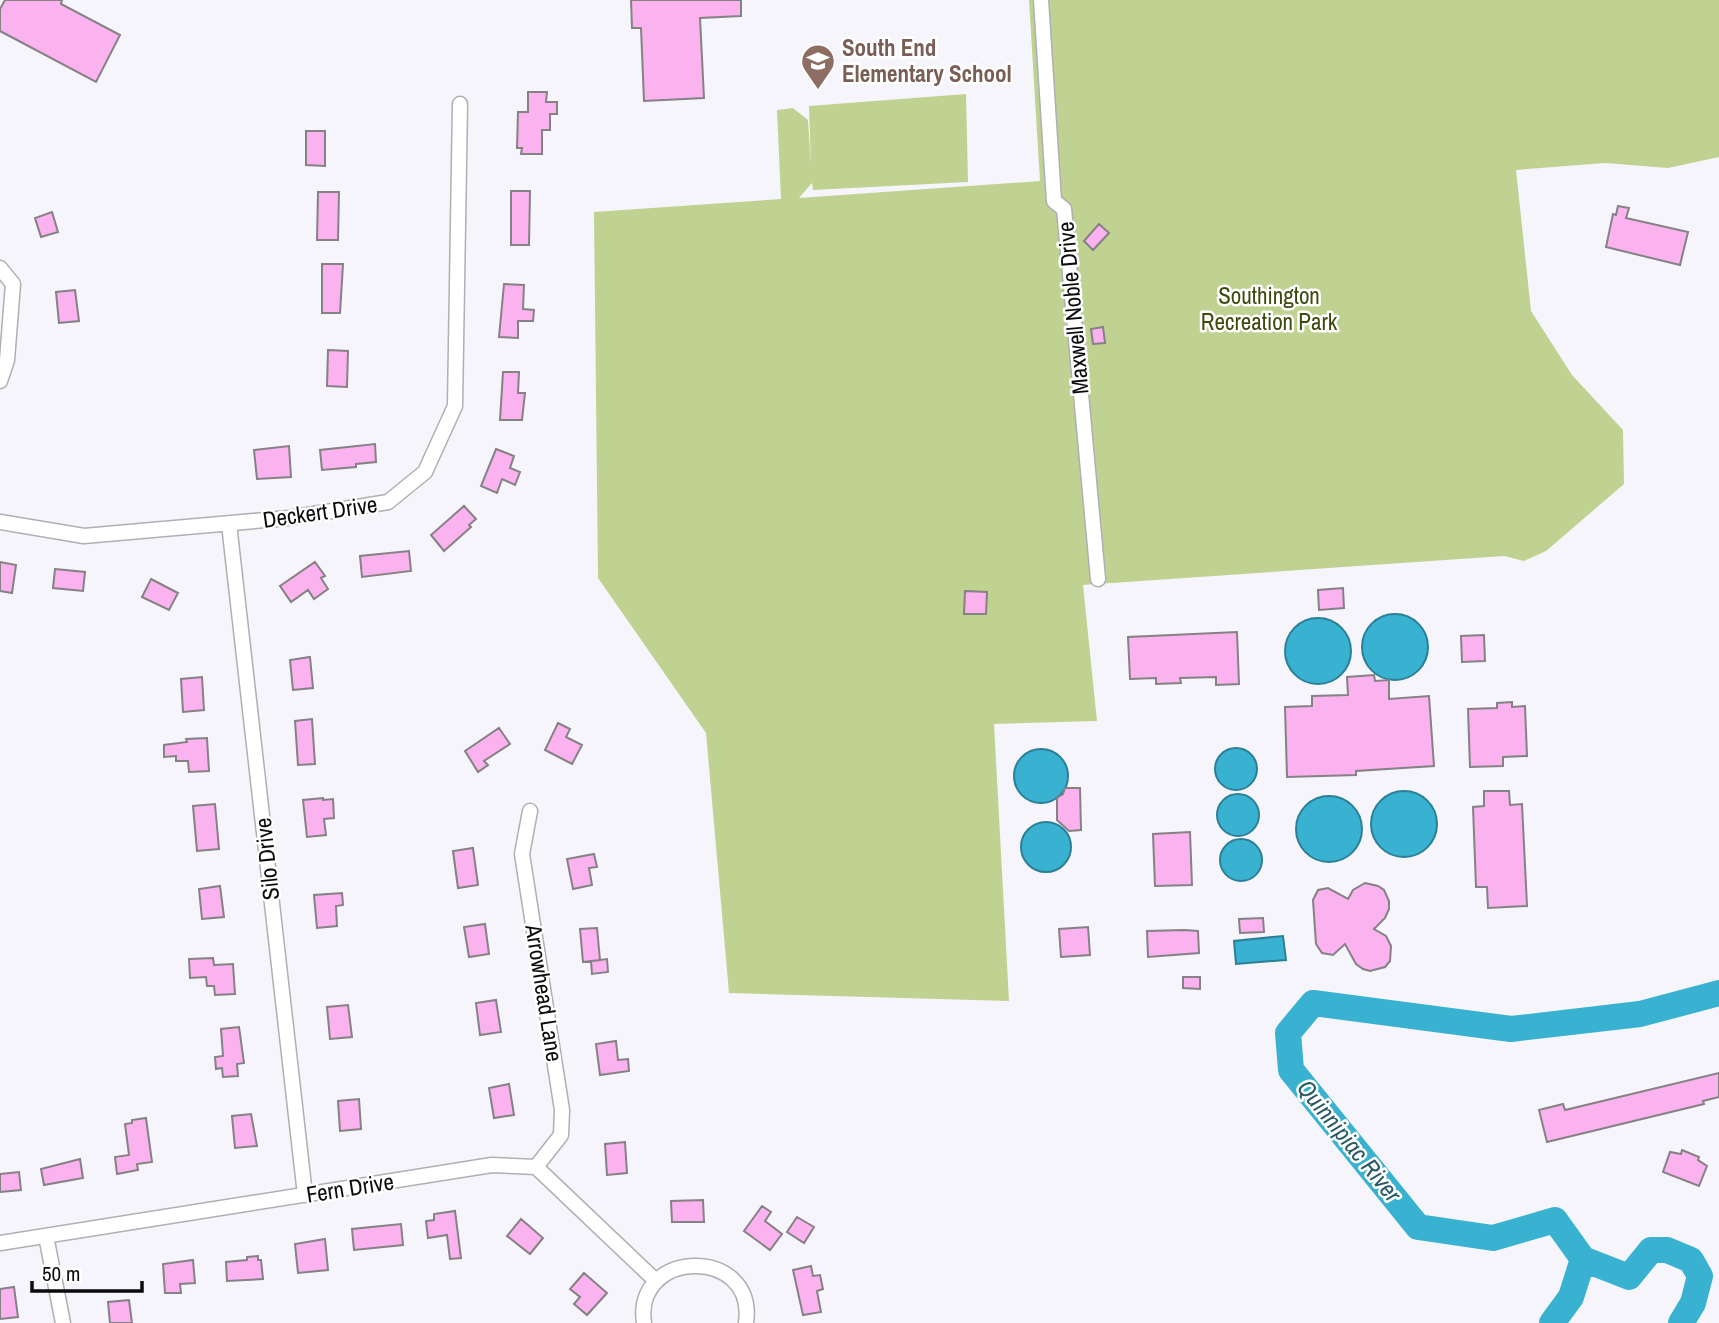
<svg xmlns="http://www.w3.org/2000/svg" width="1719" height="1323" viewBox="0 0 1719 1323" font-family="'Archivo Narrow',sans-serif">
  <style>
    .green { fill: #bfd292 }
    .water { fill: #39b1d0; stroke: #2b7f96; stroke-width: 2 }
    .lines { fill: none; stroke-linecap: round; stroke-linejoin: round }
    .river { stroke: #39b1d0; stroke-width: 26 }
    .building { fill: #fab3ef; stroke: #858184; stroke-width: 2 }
    .minor-casing { stroke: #afafb4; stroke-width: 17 }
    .minor { stroke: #fff; stroke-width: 14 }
    .labels { text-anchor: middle; stroke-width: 5; stroke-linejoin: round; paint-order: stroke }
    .education-label { font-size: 23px; font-weight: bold; fill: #785e54; stroke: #fff; text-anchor: start }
    .park-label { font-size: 23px; fill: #3c4a0b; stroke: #fff }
    .street-label { font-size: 23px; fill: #0b0b0d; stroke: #fff }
    .water-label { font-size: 24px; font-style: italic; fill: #275866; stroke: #fff }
  </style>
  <rect width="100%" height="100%" fill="#f6f5fb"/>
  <path class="green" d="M1029,0H1719V157L1668,168L1605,163L1516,170L1531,311L1572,375L1623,430L1624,484L1546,551L1524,561L1504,556L1083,585L1097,721L994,724L1009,1001L729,993L706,733L598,578L594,212L781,199L777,110L793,108L808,120L811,165L809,106L966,94L968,182L813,190L812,183L799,198L1040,181Z"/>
  <path class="water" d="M1362 647a33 33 0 1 1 66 0a33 33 0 1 1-66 0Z
    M1285 651a33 33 0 1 1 66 0a33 33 0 1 1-66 0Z
    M1215 769a21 21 0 1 1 42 0a21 21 0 1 1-42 0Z
    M1014 776a27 27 0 1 1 54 0a27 27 0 1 1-54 0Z
    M1371 824a33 33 0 1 1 66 0a33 33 0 1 1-66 0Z
    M1217 815a21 21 0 1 1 42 0a21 21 0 1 1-42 0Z
    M1296 829a33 33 0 1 1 66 0a33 33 0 1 1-66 0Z
    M1021 847a25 25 0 1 1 50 0a25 25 0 1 1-50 0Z
    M1220 860a21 21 0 1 1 42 0a21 21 0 1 1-42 0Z
    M1283,936L1286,960L1236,964L1234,941Z"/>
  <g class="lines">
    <path class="river" d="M1583,1259L1629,1277L1651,1250H1667L1691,1260L1700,1276L1693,1303L1681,1323
      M1552,1323L1571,1297L1583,1259L1555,1220L1493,1238L1418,1227L1291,1070L1288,1033L1313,1003L1511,1029L1640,1014L1719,993"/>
  </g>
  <path class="building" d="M5,0H62L61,4L120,35L96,82L0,31V9Z
    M631,0H741V16L700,18L704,98L644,101L641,28H632Z
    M528,92H547L546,102H557V114H550V130H542V154H521L522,148H517L518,112H528Z
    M306,131H325V166L306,165Z
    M511,191H530L529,245H511Z
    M318,192H339L338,240H317Z
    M1618,206L1629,208L1626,218L1688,232L1680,265L1606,247L1613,214L1616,215Z
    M52,212L58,232L41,237L35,218Z
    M1099,224L1109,233L1093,250L1084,241Z
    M322,264H343L340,313H322Z
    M504,284L524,285L523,309L534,310L533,321H518V338L499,337Z
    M75,290L79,321L59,323L56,292Z
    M1103,327L1105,343L1093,344L1091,329Z
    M328,350L348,351L347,387L327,386Z
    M503,372H519L518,393H525L522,420H500Z
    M375,444L376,462L356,464V467L322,470L320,450Z
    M289,446L291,477L257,479L254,450Z
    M496,449L514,456L510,468L520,472L515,485L502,479L497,493L481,486Z
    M464,506L476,519L469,525L471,527L444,551L431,535Z
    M409,551L411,571L362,577L360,556Z
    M0,562L16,565L12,593L0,591Z
    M315,562L325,576L321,578L328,589L314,599L308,590L291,602L280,586Z
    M55,569L85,572L83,591L53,588Z
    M151,579L178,593L169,610L142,597Z
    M1343,588L1344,608L1319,610L1318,590Z
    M965,591L987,592L986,614H964Z
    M1237,632L1239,684L1216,685V677L1180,678L1181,683L1156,684V678L1130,679L1128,637Z
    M1484,635L1485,661L1462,662L1461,636Z
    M310,657L313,688L293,690L290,660Z
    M1374,675L1375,681L1389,680V699L1429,696L1434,766L1356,771V775L1287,777L1285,707L1312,706V696L1348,695L1347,677Z
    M202,677L204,710L183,712L181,679Z
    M1512,702V707L1525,706L1527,756L1503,757V766L1470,767L1468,709L1497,708V703Z
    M312,719L315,764L298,765L295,721Z
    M558,723L570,729L566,737L582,745L572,764L545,750Z
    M499,728L510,744L484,761L488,765L478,772L465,751Z
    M207,738L209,771L189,772L188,761H176V756L164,757V745L187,742L186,739Z
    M1065,788H1080L1081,830L1069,831L1057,820V798L1063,794Z
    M1484,791H1509L1510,805L1522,804L1527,906L1488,908L1487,887H1476L1473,807L1484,806Z
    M323,798V800L333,799L334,818L324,819L326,835L307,837L303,800Z
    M215,804L219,849L197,851L193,806Z
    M1190,832L1192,885L1155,886L1153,834Z
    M473,848L478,885L458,888L453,851Z
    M594,854L597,867L589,868L592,885L573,889L567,859Z
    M1365,883L1378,886L1384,890L1389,901V909L1385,918L1374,929L1386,936L1391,946L1390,961L1385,967L1370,971L1363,969L1356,964L1345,944L1333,955L1322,953L1316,944L1313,900L1318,890L1328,888L1348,899L1353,890Z
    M220,886L224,917L202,919L199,889Z
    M342,893L343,905L336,906L337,926L317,928L314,895Z
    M1263,918L1264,932L1240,933L1239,919Z
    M485,924L489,954L469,957L464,927Z
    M1088,927L1090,955L1061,957L1059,929Z
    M597,928L600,960L583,962L580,929Z
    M1184,930L1198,931L1199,953L1148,957L1147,931Z
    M213,958L214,965L233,964L235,994L215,995L214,986H207L206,977L190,978L189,959Z
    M607,959L608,972L592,974L591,961Z
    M1183,977H1200V989L1183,988Z
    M496,1000L501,1032L480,1035L476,1003Z
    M348,1005L352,1037L330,1039L327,1007Z
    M239,1027L244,1063L237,1064L238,1076L223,1077L222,1068L216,1069L215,1057L223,1056L221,1029Z
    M616,1041L618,1060L628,1059L629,1071L600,1075L596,1044Z
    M1719,1073V1097L1703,1101L1704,1104L1547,1142L1539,1110L1563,1104L1565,1110Z
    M509,1084L514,1115L494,1118L489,1088Z
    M359,1099L361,1129L340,1131L338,1101Z
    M251,1114L257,1146L235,1148L232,1116Z
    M146,1118L152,1162L137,1164L138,1170L117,1174L115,1157L129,1155L125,1124L132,1123V1120Z
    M625,1142L627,1173L607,1175L605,1144Z
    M1682,1150L1699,1157L1698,1160L1707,1166L1699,1186L1663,1172L1670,1152L1681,1154Z
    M80,1159L83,1178L44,1185L41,1169Z
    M19,1172L21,1190L0,1192V1174Z
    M703,1200L704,1222H672L671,1201Z
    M762,1206L771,1212L765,1221L782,1234L770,1250L744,1231Z
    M455,1211L461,1258L450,1259L447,1235L428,1238L426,1221L434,1220V1214Z
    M797,1217L814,1227L804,1243L787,1232Z
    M521,1219L543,1238L530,1254L507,1236Z
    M401,1224L403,1245L354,1250L352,1229Z
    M325,1239L328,1270L298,1273L295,1244Z
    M258,1256V1260H261L263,1279L227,1281L226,1262L247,1260V1257Z
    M193,1260L195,1283L180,1284L181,1293H165L163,1264Z
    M811,1266L813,1276L820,1275L823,1289L817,1291L821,1312L803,1315L793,1270Z
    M584,1273L607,1293L587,1315L574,1304L580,1297L570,1289Z
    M14,1287L18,1317L0,1319V1289Z
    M129,1300L132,1323H110L108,1302Z"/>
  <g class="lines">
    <g class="minor-casing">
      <path id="minor" d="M1041,0L1054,201L1064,209L1098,579
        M0,268L13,284L7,360L0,381
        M0,522L84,536L289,518L388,502L425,472L455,406L460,104
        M229,524L305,1195
        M530,811L522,854L562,1110L561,1135L536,1167
        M46,1236L63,1323
        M0,1243L492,1165L536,1167L656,1281
        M644,1323C633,1248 757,1246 746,1323"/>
    </g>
    <use href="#minor" class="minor"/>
  </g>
  <defs>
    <g id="school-pin" transform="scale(1.75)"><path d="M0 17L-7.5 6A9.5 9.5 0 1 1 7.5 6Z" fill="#8d6e63" stroke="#fff"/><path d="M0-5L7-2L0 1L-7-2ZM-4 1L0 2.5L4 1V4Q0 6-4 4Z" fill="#fff"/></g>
  </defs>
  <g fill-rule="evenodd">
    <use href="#school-pin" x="818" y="61"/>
  </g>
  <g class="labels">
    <g class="education-label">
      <text x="842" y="56">South End<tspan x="842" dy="26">Elementary School</tspan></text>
    </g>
    <g class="park-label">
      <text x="1269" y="304">Southington<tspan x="1269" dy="26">Recreation Park</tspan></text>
    </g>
    <g class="street-label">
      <text transform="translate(1073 308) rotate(-95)" y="8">Maxwell Noble Drive</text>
      <text transform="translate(320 512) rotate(-8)" y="8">Deckert Drive</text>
      <text transform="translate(267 859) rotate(-96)" y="8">Silo Drive</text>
      <text transform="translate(544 993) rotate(81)" y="8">Arrowhead Lane</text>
      <text transform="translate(350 1188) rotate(-9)" y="8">Fern Drive</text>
    </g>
    <g class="water-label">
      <text transform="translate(1349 1141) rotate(51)" y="8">Quinnipiac River</text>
    </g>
  </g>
  <path d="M32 1281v10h110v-10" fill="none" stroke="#0b0b0d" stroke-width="3.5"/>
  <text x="42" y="1281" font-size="21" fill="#0b0b0d" stroke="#ffffff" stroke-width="5" paint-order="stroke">50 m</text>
</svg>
